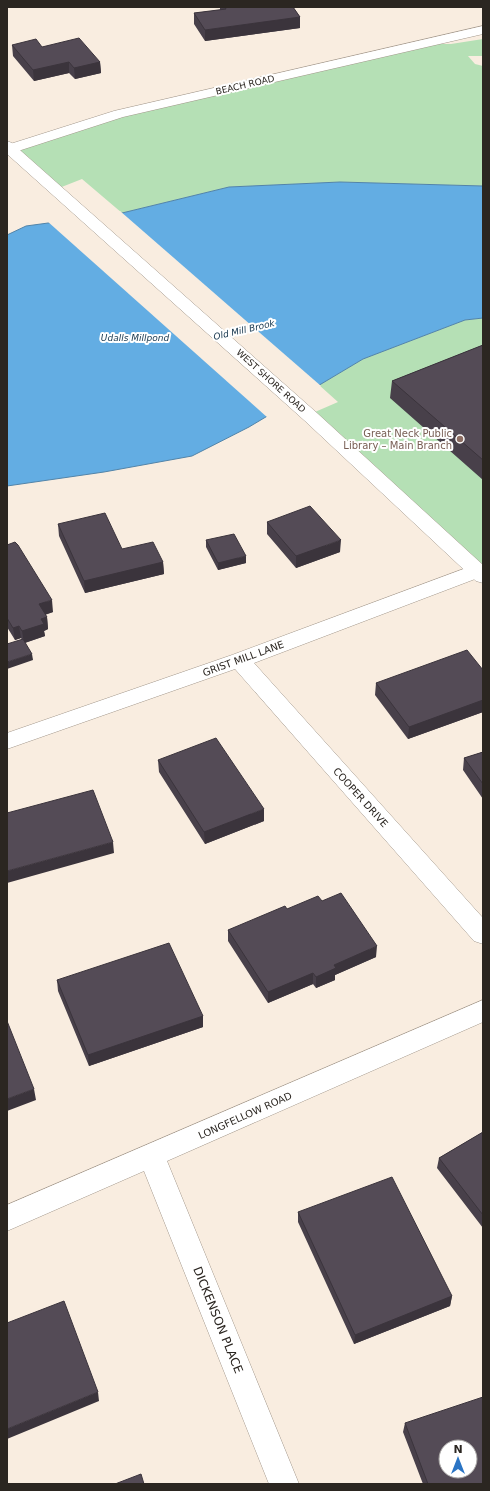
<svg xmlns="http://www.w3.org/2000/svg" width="490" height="1491" viewBox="0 0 490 1491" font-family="'DejaVu Sans',sans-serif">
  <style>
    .green { fill: #b5e0b5 }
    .water { fill: #63ade3; stroke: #5284a9 }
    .pier { fill: #f9ede0 }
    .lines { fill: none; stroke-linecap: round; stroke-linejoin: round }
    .minor-casing { stroke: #a3988c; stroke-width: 1 }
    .major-casing { stroke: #a3988c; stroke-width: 1 }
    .minor { fill: #fff; fill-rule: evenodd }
    .major { fill: #fff; fill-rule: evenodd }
    .wall { fill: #48404a }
    .shaded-wall { fill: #3b343c }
    .building { fill: #544b56; stroke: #3b343c; fill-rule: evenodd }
    .education-dot { fill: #8d6e63; stroke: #fff; stroke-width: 1.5 }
    .labels { text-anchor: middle; stroke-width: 4; stroke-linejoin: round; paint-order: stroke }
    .far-street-label { font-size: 9px; fill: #2b2621; stroke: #fff }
    .far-water-label { font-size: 9px; font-style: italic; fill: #16364d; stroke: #fff }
    .education-label { font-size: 10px; fill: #785e54; stroke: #fff; text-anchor: end }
    .street-label { font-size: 10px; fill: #2b2621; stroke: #fff }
    .near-street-label { font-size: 12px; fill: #2b2621; stroke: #fff }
  </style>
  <rect width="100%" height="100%" fill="#f9ede0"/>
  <path class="green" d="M483,39V56H468L475,64L483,66V186L340,182L229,187L122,213L82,179L54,190L10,149L119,114L424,44H451Z
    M483,318V573L308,415L338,402L319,385L363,359L465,320Z"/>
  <path class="water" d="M340,182L483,186V318L465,320L363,359L249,427L192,456L104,472L7,486V235L26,226L122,213L229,187Z"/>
  <path class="pier" d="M120,211L321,386L268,418L47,221Z"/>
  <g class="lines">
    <g class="minor-casing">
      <path id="minor" d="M483,26V34L123,117L15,152L7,153V145L114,111Z
        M477,564L483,566V576L254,663L483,918V944L474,941L235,669L7,749V733L232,655Z
        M483,1000V1022L167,1161L299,1484H269L144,1171L7,1231V1205Z"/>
    </g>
    <g class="major-casing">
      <path id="major" d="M7,141L12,143L317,413L483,565V583L476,581L305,421L7,154Z"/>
    </g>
    <use href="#minor" class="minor"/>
    <use href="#major" class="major"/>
  </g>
  <path class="wall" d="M220,7H293L300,17V28L205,41L194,24V13L220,10Z
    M12,45L42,47L100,62L101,73L75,79L69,73L34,81L13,56Z
    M483,345V480L390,398L392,381Z
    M267,522L340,552L296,568L267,534Z
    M58,524L122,549L163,562L164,574L85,593L59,536Z
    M206,540L246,563L218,570L206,547Z
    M7,545L53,612L45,615L47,617L48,629L44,631L45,636L25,643L33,660L21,638L15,640L7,627Z
    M483,670V712L408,739L375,695L376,683Z
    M483,752V799L463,770L464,758Z
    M158,760L264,821L205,844L159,772Z
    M322,901L376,957L335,975V980L316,988L313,984L268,1003L228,941V930L287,909Z
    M57,980L203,1016V1027L89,1066L58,991Z
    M483,1132V1228L437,1168L439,1158Z
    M298,1212L452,1296L450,1306L354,1344L298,1222Z
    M405,1423L483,1484H423L403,1432Z"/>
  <path class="shaded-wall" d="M300,17V28L205,41V30Z
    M69,62V73L34,81L33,70Z
    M100,62L101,73L75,79L74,68Z
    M341,540L340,552L296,568V556Z
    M246,556V563L218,570V563Z
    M163,562L164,574L85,593L84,581Z
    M52,600L53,612L40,616L39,604Z
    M47,617L48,629L44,631L45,636L24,643L22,631L41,619Z
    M19,626L21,638L15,640L13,628Z
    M32,654L33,660L7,669V662Z
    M483,700V712L408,739L409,727Z
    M264,809V821L205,844L204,832Z
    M113,842L114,853L7,883V871Z
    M377,946L376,957L335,975V980L316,988V977L334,965Z
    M313,973V984L268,1003V992Z
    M203,1016V1027L89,1066L88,1055Z
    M34,1089L36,1100L7,1111V1099Z
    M452,1296L450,1306L354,1344L355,1335Z
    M98,1392L99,1401L7,1439V1429Z"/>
  <path class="building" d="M225,7H293L300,17L205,30L194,13L226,9Z
    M79,38L100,62L74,68L69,62L33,70L12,45L36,39L42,47Z
    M483,345V460L392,381Z
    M310,506L341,540L296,556L267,522Z
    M105,513L122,549L153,542L163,562L84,581L58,524Z
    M234,534L246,556L218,563L206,540Z
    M15,542L18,545L52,600L39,604L47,617L41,619L44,624L22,631L19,626L13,628L7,618V545Z
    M23,639L32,654L7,662V644Z
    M467,650L483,670V700L409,727L376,683Z
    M216,738L264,809L204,832L158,760Z
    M483,752V784L464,758Z
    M93,790L113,842L7,871V813Z
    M341,893L377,946L334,965L336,968L316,977L313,973L268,992L228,930L285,906L287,909L318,896L322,901Z
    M169,943L203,1016L88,1055L57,980Z
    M7,1021L34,1089L7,1099Z
    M483,1132V1215L439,1158Z
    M392,1177L452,1296L355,1335L298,1212Z
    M64,1301L98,1392L7,1429V1323Z
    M483,1397V1484H428L405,1423ZM446,1447H470V1471H446Z
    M141,1474L144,1484H115Z"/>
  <circle class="education-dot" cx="460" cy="439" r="4"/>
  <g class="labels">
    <g class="far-street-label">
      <text transform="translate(245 85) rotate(-13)" y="3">BEACH ROAD</text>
      <text transform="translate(271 381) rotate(42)" y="3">WEST SHORE ROAD</text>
    </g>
    <g class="far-water-label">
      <text transform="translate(244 330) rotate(-13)" y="3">Old Mill Brook</text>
      <text x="135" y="341">Udalls Millpond</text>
    </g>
    <g class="education-label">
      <text x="452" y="437">Great Neck Public<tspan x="452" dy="12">Library – Main Branch</tspan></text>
    </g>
    <g class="street-label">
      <text transform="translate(243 658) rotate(-20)" y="4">GRIST MILL LANE</text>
      <text transform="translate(361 797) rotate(48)" y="4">COOPER DRIVE</text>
      <text transform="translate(245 1115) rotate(-24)" y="4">LONGFELLOW ROAD</text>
    </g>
    <g class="near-street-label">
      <text transform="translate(218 1320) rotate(68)" y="4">DICKENSON PLACE</text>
    </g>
  </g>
  <rect width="490" height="1491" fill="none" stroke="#2b2621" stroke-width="16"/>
  <g transform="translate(458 1459)"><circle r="19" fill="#ffffff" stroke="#aaa8a6"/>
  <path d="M0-3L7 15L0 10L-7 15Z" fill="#2a74c4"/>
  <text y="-6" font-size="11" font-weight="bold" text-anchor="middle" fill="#2b2621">N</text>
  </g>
</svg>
